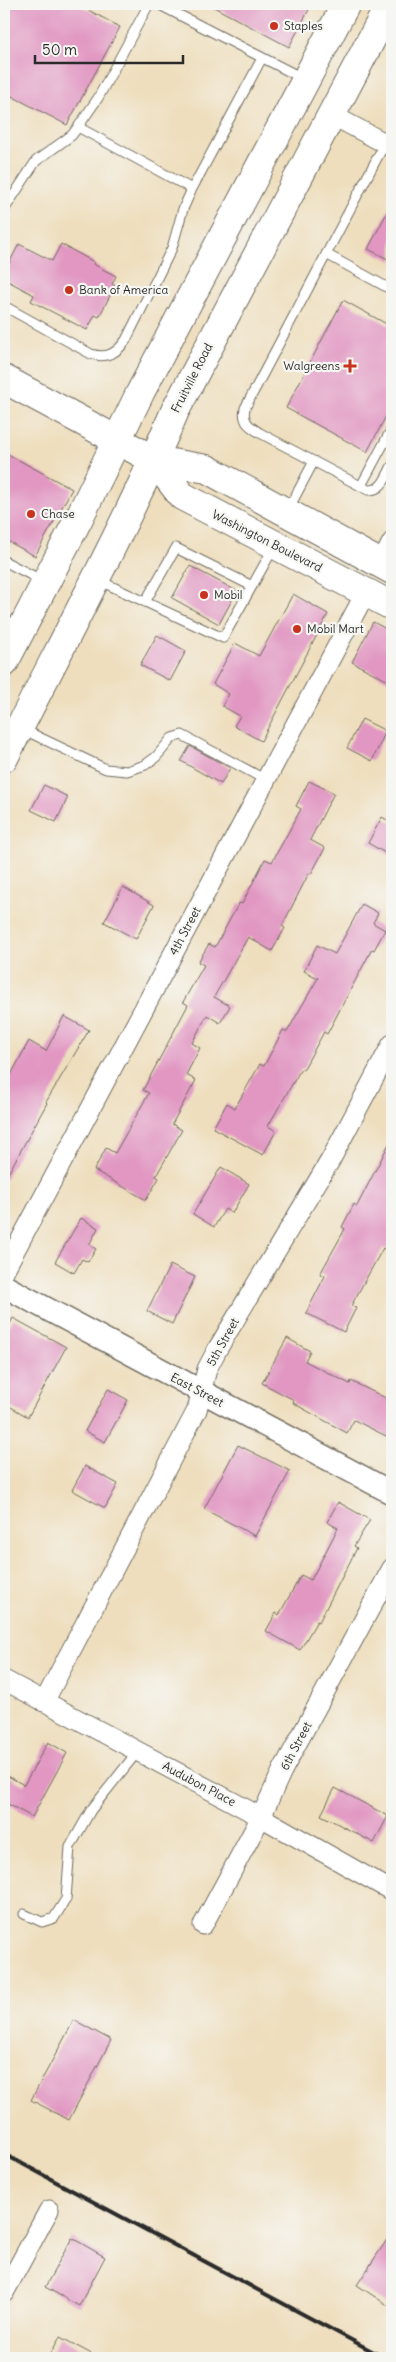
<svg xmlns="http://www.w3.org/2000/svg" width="396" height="2362" viewBox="0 0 396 2362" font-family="Delius,sans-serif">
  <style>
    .building { fill: #e197c2 }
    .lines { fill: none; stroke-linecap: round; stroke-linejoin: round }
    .service-casing { stroke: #6f6a5e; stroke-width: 11 }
    .minor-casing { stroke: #6f6a5e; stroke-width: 21 }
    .tertiary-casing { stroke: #6f6a5e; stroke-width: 25 }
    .primary-casing { stroke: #6f6a5e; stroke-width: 30 }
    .service { stroke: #fff; stroke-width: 9 }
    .minor { stroke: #fff; stroke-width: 19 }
    .tertiary { stroke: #fff; stroke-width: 22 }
    .primary { stroke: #fff; stroke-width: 28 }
    .rail { stroke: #2b2b2b; stroke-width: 4 }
    .poi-dot { fill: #c8321e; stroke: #f6f6f2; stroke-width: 2 }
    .labels { text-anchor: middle; stroke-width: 4.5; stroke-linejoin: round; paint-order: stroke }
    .poi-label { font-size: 12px; fill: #2b2b2b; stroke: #f6f6f2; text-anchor: start }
    .street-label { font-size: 12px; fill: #2b2b2b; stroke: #f6f6f2 }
  </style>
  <rect width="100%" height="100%" fill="#f6f6f2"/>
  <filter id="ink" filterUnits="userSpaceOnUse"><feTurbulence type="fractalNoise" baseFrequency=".02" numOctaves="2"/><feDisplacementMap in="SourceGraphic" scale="10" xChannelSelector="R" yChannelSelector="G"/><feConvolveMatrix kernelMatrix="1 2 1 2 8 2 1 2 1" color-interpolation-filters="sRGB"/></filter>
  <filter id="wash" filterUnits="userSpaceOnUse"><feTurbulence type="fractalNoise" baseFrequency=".0096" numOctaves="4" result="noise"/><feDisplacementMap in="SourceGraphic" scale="20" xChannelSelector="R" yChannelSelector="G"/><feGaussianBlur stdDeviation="1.12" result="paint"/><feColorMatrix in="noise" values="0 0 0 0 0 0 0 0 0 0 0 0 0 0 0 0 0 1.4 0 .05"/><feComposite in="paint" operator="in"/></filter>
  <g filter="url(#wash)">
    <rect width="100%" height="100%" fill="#eedebd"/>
    <g id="blocks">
      <path class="building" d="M4,4H77L120,27L67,125L4,92Z
        M208,4H312L289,47Z
        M392,203V261L368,249Z
        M19,244L52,261L61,244L94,262L93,264L116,276L112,284L115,286L99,317L95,315L87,330L31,301L34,295L4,279V273Z
        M343,300L392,327V405L367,452L286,408Z
        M4,452L72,489L35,556L4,539Z
        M190,566L237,591L219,624L172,598Z
        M293,594L328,614L261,741L234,726L240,716L222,706L229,694L213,684L235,643L259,656Z
        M373,622L392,632V683L352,662Z
        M157,635L186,651L170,681L140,665Z
        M362,719L386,731L372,761L347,748Z
        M190,746L230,768L221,784L181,761Z
        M309,781L334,793L310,840L325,848L311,874L309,873L282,926L285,928L272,951L248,937L214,997L230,1006L220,1023L207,1015L192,1043L200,1048L186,1075L196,1080L172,1124L182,1130L156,1176L159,1178L146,1200L94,1170L106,1148L115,1153L149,1093L143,1090L188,1005L183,1002L204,965L198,962L209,944L215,947L239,903L242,904L265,859L272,862L301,809L296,806Z
        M44,785L68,797L56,822L31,810Z
        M382,817L392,823V857L368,843Z
        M123,887L154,905L136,939L104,922Z
        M362,904L378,913L373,923L385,930L374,950L372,949L327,1034L324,1032L303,1070L301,1069L268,1126L276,1131L263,1155L213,1128L227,1103L235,1108L260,1064L264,1066L283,1030L287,1032L318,978L304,971L317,945L335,954Z
        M64,1016L89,1030L46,1102L47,1103L4,1181V1088L29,1041L46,1051Z
        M392,1138V1238L386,1250L383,1248L351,1306L356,1308L344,1332L306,1313L325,1276L320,1274L345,1229L342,1227L354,1204L357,1206Z
        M221,1167L249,1184L232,1213L225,1209L214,1227L193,1214Z
        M81,1218L98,1228L89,1245L96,1249L88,1262L82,1259L74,1273L55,1262Z
        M170,1265L195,1277L172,1324L147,1311Z
        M13,1318L66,1347L28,1417L4,1403V1335Z
        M287,1338L310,1351L305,1361L350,1384L351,1381L392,1401V1439L354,1420L347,1433L293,1403L294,1400L262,1383Z
        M108,1389L128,1400L105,1442L85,1431Z
        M238,1445L290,1471L255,1536L204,1509Z
        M85,1466L118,1484L105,1508L72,1490Z
        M338,1502L370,1520L354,1546L357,1548L319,1622L317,1621L300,1650L266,1631L276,1613L279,1615L301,1575L311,1580L338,1528L327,1522Z
        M48,1742L67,1753L32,1817L4,1802V1774L24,1785Z
        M335,1788L388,1816L374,1843L321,1815Z
        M74,2020L111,2040L69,2120L31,2100Z
        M392,2232V2308L357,2285Z
        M72,2238L105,2257L79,2306L45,2287Z
        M60,2337L99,2358H48Z"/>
    </g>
  </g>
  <g filter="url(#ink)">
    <use href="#blocks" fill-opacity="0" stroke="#6f6a5e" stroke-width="1"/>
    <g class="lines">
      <g class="service-casing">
        <path id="service" d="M158,4L302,78
          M78,127L192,189
          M385,143L245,408C242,422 249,426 260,433L368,490C382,491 386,477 392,466
          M4,210L36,161L72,135L78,127L98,98L149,4
          M326,254L392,290
          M4,306L91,354C107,359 117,353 126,340L172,248L183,209L192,189L262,58
          M361,486L392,428
          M288,510L314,461
          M4,561L43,581
          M98,580L223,638L274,547
          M145,602L176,548L252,586
          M4,619L20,627
          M22,729L106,769L127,771L145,765L156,757L172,738L182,735L266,780
          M24,1914L42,1922L54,1918L66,1899L70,1847L91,1810L138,1751"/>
      </g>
      <g class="minor-casing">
        <path id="minor" d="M330,114L392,147
          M381,564L392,542
          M4,1271L366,592
          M4,1680L261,1817L392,1891
          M44,1702L197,1410L207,1369L218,1348L331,1159L392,1044
          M203,1925L261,1817L282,1771L392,1568
          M4,2293L49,2210"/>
      </g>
      <g class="tertiary-casing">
        <path id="tertiary" d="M4,1286L392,1493"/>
      </g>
      <g class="primary-casing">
        <path id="primary" d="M4,379L154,460L207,469L392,570
          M154,460L182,496L392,606
          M4,663L79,518L140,393L346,4
          M4,758C62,643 124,530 175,411L390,4"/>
      </g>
      <use href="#service" class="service"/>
      <use href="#minor" class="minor"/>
      <use href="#tertiary" class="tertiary"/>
      <use href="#primary" class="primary"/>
      <path class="rail" d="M4,2154L385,2358"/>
    </g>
  </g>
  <g class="poi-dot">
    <circle cx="274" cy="26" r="5"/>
    <circle cx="69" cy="290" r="5"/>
    <path d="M347.5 358.5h5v5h5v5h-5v5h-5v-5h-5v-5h5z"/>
    <circle cx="31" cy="514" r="5"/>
    <circle cx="204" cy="595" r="5"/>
    <circle cx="297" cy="629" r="5"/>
  </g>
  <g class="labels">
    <g class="poi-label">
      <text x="284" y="30">Staples</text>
      <text x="79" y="294">Bank of America</text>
      <text x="340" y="370" text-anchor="end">Walgreens</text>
      <text x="41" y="518">Chase</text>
      <text x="214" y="599">Mobil</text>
      <text x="307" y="633">Mobil Mart</text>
    </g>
    <g class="street-label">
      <text transform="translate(192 378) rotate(-63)" y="4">Fruitville Road</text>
      <text transform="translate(267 541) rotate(27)" y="4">Washington Boulevard</text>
      <text transform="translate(185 931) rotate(-62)" y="4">4th Street</text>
      <text transform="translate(223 1342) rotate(-61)" y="4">5th Street</text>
      <text transform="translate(197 1390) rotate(28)" y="4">East Street</text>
      <text transform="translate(296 1746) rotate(-62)" y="4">6th Street</text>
      <text transform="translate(199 1784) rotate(28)" y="4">Audubon Place</text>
    </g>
  </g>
  <rect width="396" height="2362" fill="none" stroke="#f6f6f2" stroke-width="20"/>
  <path d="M35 55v8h148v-8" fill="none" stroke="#2b2b2b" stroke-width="2.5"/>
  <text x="42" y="55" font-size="15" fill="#2b2b2b" stroke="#f6f6f2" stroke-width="4" paint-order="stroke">50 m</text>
</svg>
